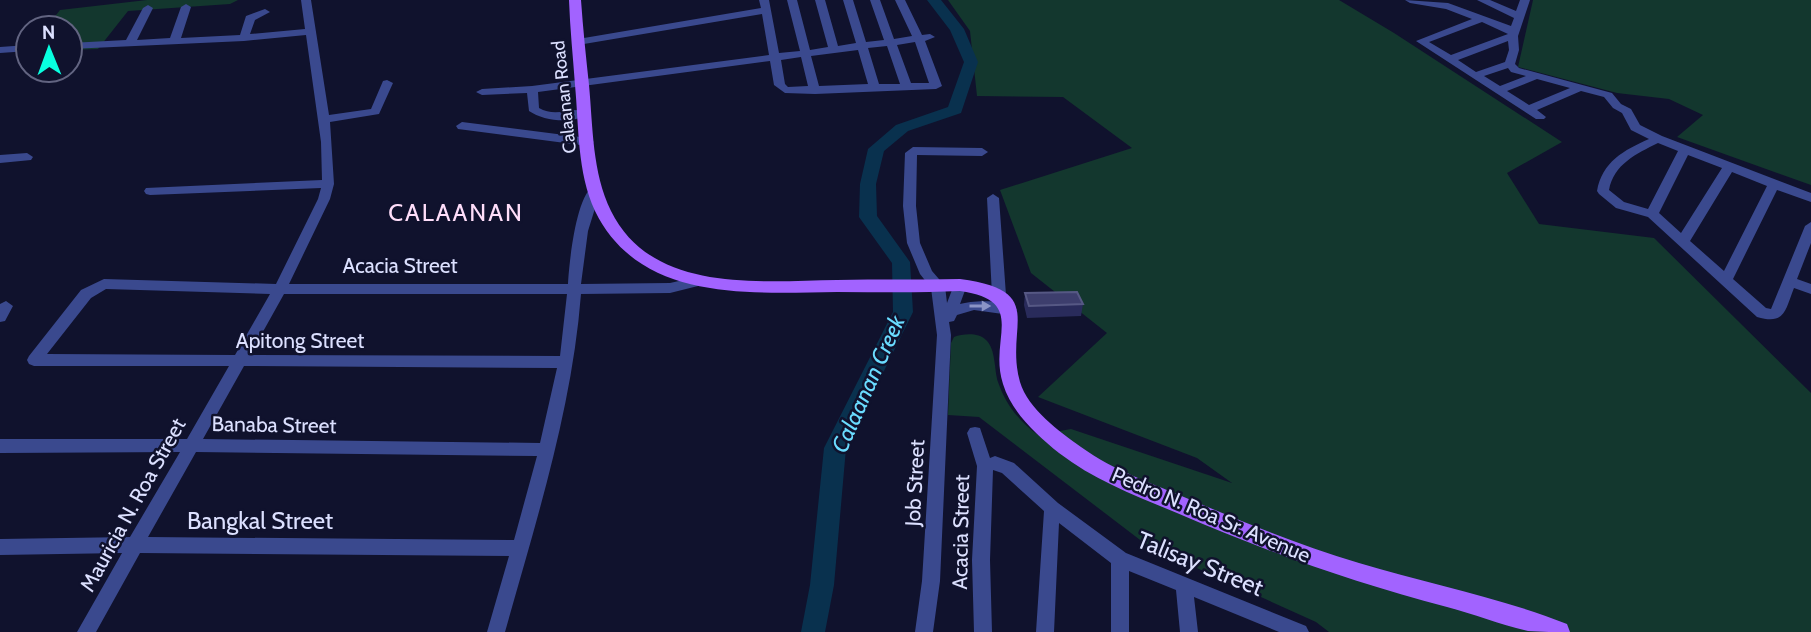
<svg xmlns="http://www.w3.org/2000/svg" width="1811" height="632" viewBox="0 0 1811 632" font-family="Cabin,sans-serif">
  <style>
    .green { fill: #13372e }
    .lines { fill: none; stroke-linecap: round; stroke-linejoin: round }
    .river { fill: #09314e; fill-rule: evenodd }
    .minor { fill: #3a498e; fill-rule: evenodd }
    .major { fill: #a263ff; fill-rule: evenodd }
    .wall { fill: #292b5b }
    .building { fill: #3d3e6d; stroke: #565884; stroke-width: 2 }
    .oneway { fill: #8b94c6 }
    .labels { text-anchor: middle; stroke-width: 5; stroke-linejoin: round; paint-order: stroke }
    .far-street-label { font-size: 18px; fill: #dce0ff; stroke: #10122d }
    .street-label { font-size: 21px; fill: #dce0ff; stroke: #10122d }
    .water-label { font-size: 23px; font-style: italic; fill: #6adcff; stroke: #10122d }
    .quarter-label { font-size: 24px; letter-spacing: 2px; fill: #ffdefa; stroke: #10122d }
    .near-street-label { font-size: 24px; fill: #dce0ff; stroke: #10122d }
  </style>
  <rect width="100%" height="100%" fill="#10122d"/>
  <path class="green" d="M147,0H238L230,4L128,11L98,49L70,50V28H46L60,10Z
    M948,0H1339L1394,33L1562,142L1507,173L1539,224L1654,238L1811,393V632H1329L1316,622L1148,546L979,417L948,415L951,343L954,337C963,334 978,332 986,340C996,349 994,370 998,382C1006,405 1019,421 1038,435L1071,429L1232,483L1197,458L1038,397L1107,333L1031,273L1000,190L1132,148L1063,97L977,96L970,31Z
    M1533,0H1811V185L1677,137L1703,115L1669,99L1617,93L1518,67Z"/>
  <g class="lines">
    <path class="river" d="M927,0H941L964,29L978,62L961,113L908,131L884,151L876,184L877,216L910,262L913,312L846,448L834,585L825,632H801L810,585L824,448L893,312L892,263L859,217L860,184L868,149L896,125L948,107L964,62L950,30Z"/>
    <path class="minor" d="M301,0H311L329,115L371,109L383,81L387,80L393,83L379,114L330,122L334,184L330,199L289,284H568C569,264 576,193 595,185L601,189L588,231L581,284L670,283L701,276L708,281L706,284L670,293L581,294C572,410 536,521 505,632H487L509,556L140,553L96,632H77L122,553L0,555V539L130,537L180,452L0,453V439H187L229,366H34L29,364L27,360L29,356L81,290L104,279L276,284L318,199L321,188L150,195L146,194L144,191L146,188L322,180L321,142L306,35L244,41L70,49V43L126,40L143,8L148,5L153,8L137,40L170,38L181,7L186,4L191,7L181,38L240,35L246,16L265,9L270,12L255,20L250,34L305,29ZM106,289L270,294L235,355L47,354L91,298ZM284,294H567L560,356L250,355ZM244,366L557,368L540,443L203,439ZM196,452L537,456L514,540L148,537Z
      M759,0H769L779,53L800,51L787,0H797L810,50L828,47L815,0H825L838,46L856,43L843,0H853L866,42L884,40L870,0H880L894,39L912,36L895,0H905L922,35L930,34L935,37L925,41L942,86L936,89L815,94L785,93L774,85L770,61L538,92L539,108C557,119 577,104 591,113C575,124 545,122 529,111L527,93L482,95L476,92L482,89L532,86L769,55L762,14L578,45L573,42L578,39L761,8ZM915,42L929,83H911L897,45ZM887,46L900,84H879L868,48ZM858,50L868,84L819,86L811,56ZM801,57L808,86L788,87L785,84L781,60Z
      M1405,0L1448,3L1511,26L1514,18L1477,0H1490L1516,11L1520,0H1530L1518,36L1519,50L1515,64L1519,68L1612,93L1621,104L1631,109L1640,125L1662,136L1811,193V202L1777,190L1733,279L1766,308L1771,309L1805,226L1811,222V243L1797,279L1811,284V294L1794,288C1785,311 1785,325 1757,317L1648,217L1616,208L1599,194L1597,191C1602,162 1624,150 1649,139L1631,130L1622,113L1613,108L1604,97L1581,91L1537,110L1546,117L1544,119H1536L1416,41L1472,19L1446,9L1410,3ZM1482,22L1508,34L1451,55L1429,42ZM1508,41L1509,50L1505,62L1476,72L1458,60ZM1508,68L1511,72L1526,76L1500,86L1484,76ZM1537,79L1570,88L1529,105L1507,91ZM1658,143L1678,151L1648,209L1624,202L1609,190C1614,164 1636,154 1658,143ZM1688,155L1722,168L1681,233L1659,213ZM1732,172L1767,186L1724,271L1690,241Z
      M28,45V51L0,53V47Z
      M462,122L588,138L594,142L588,146L458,129L456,126Z
      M913,147L982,148L988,152L982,156L917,155L916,206L920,243L932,271L945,286L947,303L955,282L960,280L967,285L960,304C974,300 1007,299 1017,310L1010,315L974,310L957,315L954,321L949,322L951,335L940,581L933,632H915L922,581L937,335L931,288L920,274L907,243L903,206L905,153Z
      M27,153L33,157L31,160L0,163V155Z
      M993,194L999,198L1006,295L999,300L992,295L987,198Z
      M6,301L13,306L5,321L0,322V304Z
      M975,427L980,428L990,458L995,456L1014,463L1058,503L1126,553L1306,626L1309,632H1279L1194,597L1198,632H1180L1176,590L1129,571V632H1111V563L1059,523L1054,632H1036L1044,511L1002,473L993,470L990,560L992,632H974L972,560L977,466L967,433L970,428Z"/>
    <path class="major" d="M569,0H581C583,29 586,57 589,85C593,127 592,172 611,211C652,294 760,281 837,280C878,279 919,280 960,279C1049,291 1004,325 1020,382C1028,409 1060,432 1081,447C1114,471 1154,484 1191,500C1246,523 1301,546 1359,563C1428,584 1499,597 1567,624L1570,632C1557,632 1541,632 1528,631C1501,625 1474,614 1447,607C1351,582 1268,552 1177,513C1136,496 1094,480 1059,453C1037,435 1012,413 1003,384C988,338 1029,301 960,291C919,293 878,292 837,292C751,293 640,303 595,211C577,172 579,127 575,85C573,57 570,29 569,0Z"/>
  </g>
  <path class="wall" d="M1025,293L1083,304L1081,316L1027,318L1024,305Z"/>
  <path class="building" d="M1077,292L1083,304L1029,306L1025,293Z"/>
  <defs><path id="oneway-solid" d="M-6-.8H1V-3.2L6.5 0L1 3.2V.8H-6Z" transform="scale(1.75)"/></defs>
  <use class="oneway" href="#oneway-solid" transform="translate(980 306)"/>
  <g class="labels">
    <g class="far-street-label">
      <text transform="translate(564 97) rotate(-96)" y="6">Calaanan Road</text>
    </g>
    <g class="street-label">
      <text x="400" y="273">Acacia Street</text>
      <text x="300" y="348">Apitong Street</text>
      <text transform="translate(274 425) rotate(1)" y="7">Banaba Street</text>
      <text transform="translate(915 483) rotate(-87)" y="7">Job Street</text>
      <text transform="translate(133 505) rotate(-61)" y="7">Mauricia N. Roa Street</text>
      <text transform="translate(1211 515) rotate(23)" y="7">Pedro N. Roa Sr. Avenue</text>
      <text transform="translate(961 532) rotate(-89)" y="7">Acacia Street</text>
    </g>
    <g class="water-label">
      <text transform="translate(868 384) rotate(-66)" y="8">Calaanan Creek</text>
    </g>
    <g class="quarter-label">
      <text x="456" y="221">CALAANAN</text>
    </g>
    <g class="near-street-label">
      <text x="260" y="529">Bangkal Street</text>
      <text transform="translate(1200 564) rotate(22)" y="8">Talisay Street</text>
    </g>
  </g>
  <g transform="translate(49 49) rotate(359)"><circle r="33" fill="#10122d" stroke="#626481" stroke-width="2"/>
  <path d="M0-5L12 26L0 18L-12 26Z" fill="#08ffe0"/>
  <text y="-10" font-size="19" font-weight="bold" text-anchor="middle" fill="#dce0ff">N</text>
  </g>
</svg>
